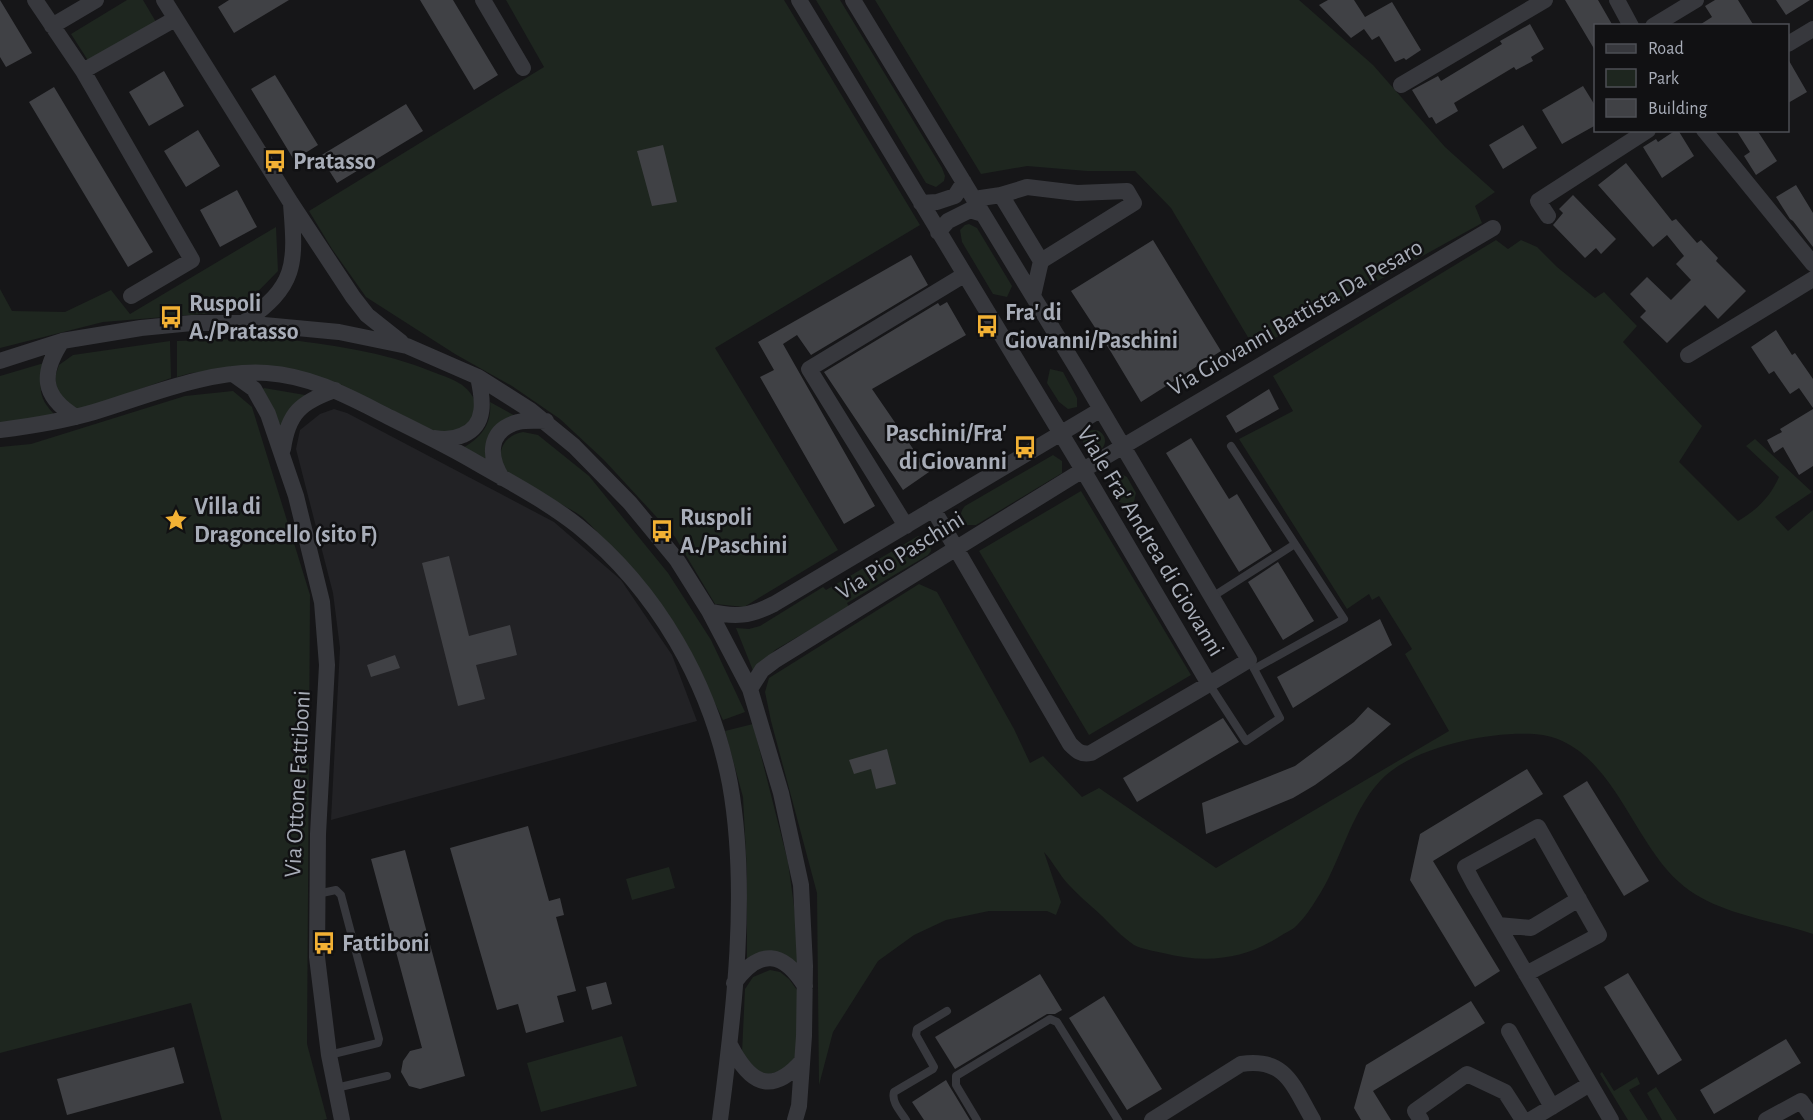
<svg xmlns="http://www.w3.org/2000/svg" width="1813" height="1120" viewBox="0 0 1813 1120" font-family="'Alegreya Sans',sans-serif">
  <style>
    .built { fill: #222225 }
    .green { fill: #1e261f }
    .building { fill: #404145 }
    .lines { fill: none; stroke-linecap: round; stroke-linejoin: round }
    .service { stroke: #37383d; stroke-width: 8 }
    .minor { stroke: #37383d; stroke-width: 16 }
    .labels { text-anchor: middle; stroke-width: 5; stroke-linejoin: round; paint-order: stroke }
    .poi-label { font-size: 24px; font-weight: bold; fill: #a8adb8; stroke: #111113; text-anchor: start }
    .street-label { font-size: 24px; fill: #a8adb8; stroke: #111113 }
  </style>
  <rect width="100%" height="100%" fill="#161618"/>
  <path class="built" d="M334,409L347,413L554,522L621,580L672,655L697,721L331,820L340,648L333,593L296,449L300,430L320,414Z"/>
  <path class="green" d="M127,0H143L156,22L89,62L71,34Z
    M506,0H784L920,225L715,348L838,550L744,607L715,604L675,537L604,460L560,419L512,386L455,354L366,297L332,249L309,211L544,67Z
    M816,0H840L942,168L945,176L944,181L936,187L926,183Z
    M875,0H1299L1373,65L1445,147L1495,192L1475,206L1482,223L1255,349L1171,208L1135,171H1087L1027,166L981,174Z
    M969,224L977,228L1012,286L1007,297L993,294L962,242L960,230L965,225Z
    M276,227L278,271L239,311L103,322L0,348V289L12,311L65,312L111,290L130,314Z
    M1496,240L1508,249L1521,240L1537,247L1557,267L1595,298L1604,292L1637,326L1623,342L1702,426L1679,462L1738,521C1757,510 1770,497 1779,477L1746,446L1755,439L1812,492L1775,517L1788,531L1813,510V934C1769,919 1714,914 1679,882C1630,839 1610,739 1534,734C1489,731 1411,747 1380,781C1349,815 1341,863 1316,900C1311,908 1305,917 1298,924C1294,929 1287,932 1282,935C1244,960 1207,964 1163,953C1154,951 1142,949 1134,945C1122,937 1111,925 1101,915C1090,905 1078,895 1068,884C1059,874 1053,862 1044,852L1061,902L1056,915L1047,911H989L946,920L914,935L878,961L833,1032L819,1085L817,893L771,721L765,692L769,678L919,584L937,592L1014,729L1030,763L1043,756L1082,797L1099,788L1216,868L1449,731L1405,654L1412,649L1379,596L1372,600L1369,594L1347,609L1239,439L1293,411L1273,376Z
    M276,338C330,345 382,351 433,372C448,378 466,382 474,399C478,407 473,417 471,425L439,435L262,368L191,373L177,377V341Z
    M170,341L171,378L82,410L70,407L58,395L55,377L59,365L73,355Z
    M44,363C39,390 37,398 58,418L0,427V376Z
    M1050,369L1063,372L1077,398V407L1068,409L1059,402L1047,383Z
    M264,388L305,395L306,398L282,428L261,391Z
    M233,391L252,407L310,595L307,1044L327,1119L323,1120H222L191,1003L0,1053V447L31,444L185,396Z
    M490,402L517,417L489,464L463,448C482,437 492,424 490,402Z
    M1083 441a11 11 0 1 1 22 0a11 11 0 1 1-22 0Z
    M523,432L538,435L589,476L668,573L711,640L745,712L723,720C708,689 694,655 676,626C658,598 635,573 612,549C602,538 592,525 581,516C566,505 511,480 504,468C495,451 505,435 523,432Z
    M1053,455L1062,461V473L976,525H965C960,518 959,513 965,506Z
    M1118,472L1127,477L1136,493L1133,506L1119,502L1110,484L1111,475Z
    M1081,491L1191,675L1089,735L979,551Z
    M918,536L930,541L931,551L928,555L847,603L849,607L775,650L754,673L736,628L749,629L760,626L823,587L826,590Z
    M753,724L788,862L797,928L799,967L747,962V873L743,797L725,731Z
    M669,867L675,888L632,900L626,879Z
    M770,970L780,972L789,979L797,990L798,1050L790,1069L757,1077L742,1053L745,989L753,977Z
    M622,1036L637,1086L541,1112L527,1063Z
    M1602,1072L1614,1091L1637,1077L1640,1084L1629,1090L1648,1120H1628L1600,1074Z
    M1656,1087L1677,1120H1662L1647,1093Z"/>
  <path class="building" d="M0,0L32,53L6,67L0,57Z
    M229,0H289L234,33L218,7Z
    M420,0H453L498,75L474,90Z
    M1328,0H1354L1365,17L1392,2L1421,50L1406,60L1404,58L1395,62L1379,36L1372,40L1364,29L1351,38L1319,5Z
    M1565,0H1598L1613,26H1596V52Z
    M1715,0H1738L1754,26H1698L1712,17L1705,6Z
    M1776,0H1810L1786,15Z
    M1530,24L1544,49L1531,57L1533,61L1516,70L1514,67L1454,103L1458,111L1436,124L1432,117L1429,118L1412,90L1438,76L1441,81L1502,44L1500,41Z
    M1788,59L1807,92L1788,103Z
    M164,71L184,106L149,126L129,92Z
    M275,75L318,145L294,160L251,89Z
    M1583,86L1596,107V125L1562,144L1542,110Z
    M54,87L153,252L128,267L29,102Z
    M406,104L423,131L337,183L320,156Z
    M1523,125L1537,148L1503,169L1489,145Z
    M198,130L220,166L186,187L164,151Z
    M1676,130H1678L1694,156L1662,178L1643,147L1656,139L1658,142Z
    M1736,130H1757L1777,161L1756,175L1744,156L1750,152Z
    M663,145L677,202L652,206L637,151Z
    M1626,163L1672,221L1676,219L1697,243L1701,240L1718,258L1716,261L1746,291L1718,319L1705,305L1667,343L1640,317L1646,311L1630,294L1647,277L1671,300L1691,280L1676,264L1684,256L1667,235L1653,247L1598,185Z
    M1796,185L1813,213V247L1793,221L1790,219L1776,197Z
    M237,190L257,227L220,247L200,210Z
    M1573,195L1616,239L1601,254L1596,248L1585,258L1553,225L1563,213L1559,209Z
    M1153,240L1221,351L1141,402L1111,352L1071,291Z
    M911,255L928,285L811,355L797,335L783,344L875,506L844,524L760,377L774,370L758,342Z
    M947,302L966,335L872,389L929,472L903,490L824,372L938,303L940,306Z
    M1776,330L1792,355L1795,353L1813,379V408L1799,388L1790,394L1774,371L1769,374L1751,347Z
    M1269,389L1279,409L1236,433L1226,416Z
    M1813,409V466L1799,475L1783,447L1774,453L1767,440L1782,432L1780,429Z
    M1191,438L1229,499L1237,494L1272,551L1239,572L1166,453Z
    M449,556L469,636L510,625L517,655L476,665L485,699L458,706L422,563Z
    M1278,562L1314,621L1283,640L1248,582Z
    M1380,619L1392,645L1293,708L1277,677Z
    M395,655L400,668L371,677L367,665Z
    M1368,707L1391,724L1351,759L1315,785L1293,798L1206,834L1202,803L1295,766L1354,722Z
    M1223,718L1239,742L1137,802L1123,778Z
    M887,749L896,784L876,789L871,769L854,774L849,760Z
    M1527,769L1543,794L1433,861L1500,971L1475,987L1410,880L1420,834Z
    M1587,781L1649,881L1624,896L1563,796Z
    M528,826L549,901L560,898L564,915L556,917L576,991L557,996L564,1022L526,1033L518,1004L497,1010L450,848Z
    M405,850L465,1076L420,1089L409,1086L401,1072L403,1061L410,1051L422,1048L371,859Z
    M1628,973L1682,1060L1658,1075L1604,987Z
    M1040,974L1062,1010L1055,1014H1047L955,1069L935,1037Z
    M606,982L612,1004L592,1010L586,987Z
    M1104,996L1162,1089L1127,1110L1069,1018Z
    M1471,1001L1485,1023L1373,1091L1391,1120H1361L1354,1108L1366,1065Z
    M1786,1039L1801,1063L1714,1114L1700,1090Z
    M174,1047L184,1083L67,1115L57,1079Z
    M946,1080L950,1087L970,1120H924L912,1102Z"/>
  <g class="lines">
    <path class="service" d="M1231,446L1344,619L1254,669
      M1212,597L1295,544
      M1209,684L1246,741L1280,718L1253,667
      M317,894L336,890L341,895L379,1039L378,1043L329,1055
      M336,1088L387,1076
      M906,1120C901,1112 891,1102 894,1092L933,1069L934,1067L916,1035L917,1029L947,1011
      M977,1120L956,1085V1076L1050,1019L1057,1022L1118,1120"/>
    <path class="minor" d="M35,0L83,71L192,260L131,296
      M164,0L291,203L353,297L367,315L401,342
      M483,0L523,68
      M799,0L1083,470L1209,684L1249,660L1079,372L853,0
      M1617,0L1631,26
      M52,26L96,0
      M1653,26L1696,0
      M1788,44L1813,29
      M83,71L175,19
      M1401,85L1545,0
      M1704,130L1813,264
      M1001,195L1041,261
      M974,199L1001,195L1027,187L1077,193L1127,191L1134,203L1041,261L1033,296
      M921,203L937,202L955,196L964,182
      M1548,216L1538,201L1648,130
      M938,232L948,221L970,210L983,214
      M243,323C297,286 296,265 291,204
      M62,341C41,373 41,396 76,417
      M1688,355L1813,279
      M0,361L62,341L141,328L192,323H243L339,332L407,346L478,377L530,410L574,446L630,503L677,560L709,611L750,689L781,793L801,885L805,966L804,1036L799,1106L795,1120
      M233,374L254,389L268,414L296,496L322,602L327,665L318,834L317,957L329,1055L342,1120
      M0,430C32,426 63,421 94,412C147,396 210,369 267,373C313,376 351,398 391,418C417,431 444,444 470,459C506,480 545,500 578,526C657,590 711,684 730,784C749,890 734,1014 720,1120
      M435,438C445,440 454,439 463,435C487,425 483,399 478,377
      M283,449C288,413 301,402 335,390
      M502,478C488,456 488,430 518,422C527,420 537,421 546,421
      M933,509L1070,744C1077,751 1081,755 1091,753L1209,684
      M906,526L809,369L964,275
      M709,611C735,618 750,616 774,604L1100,410
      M750,689L762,670L774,661L1083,470L1493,228
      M1498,925L1531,928L1579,899
      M1526,974L1599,935L1538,827L1465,867L1474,884L1611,1120
      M734,983C760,948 783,951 805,986
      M1509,1031L1552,1107
      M730,1045C749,1082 770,1097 802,1061
      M1152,1120L1241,1064C1286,1057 1293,1086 1313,1120
      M1421,1120L1415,1111L1467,1074L1505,1092L1523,1120
      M1530,1120L1590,1084
      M1766,1120L1801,1101L1813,1118"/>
  </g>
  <defs>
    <g id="bus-bare" transform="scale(1.8)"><path d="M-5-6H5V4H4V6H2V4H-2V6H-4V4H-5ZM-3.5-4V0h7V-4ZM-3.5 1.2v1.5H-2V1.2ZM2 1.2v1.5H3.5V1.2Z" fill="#f2b134" stroke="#111113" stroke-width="2.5" paint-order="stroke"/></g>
    <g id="sight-bare" transform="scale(1.8)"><path d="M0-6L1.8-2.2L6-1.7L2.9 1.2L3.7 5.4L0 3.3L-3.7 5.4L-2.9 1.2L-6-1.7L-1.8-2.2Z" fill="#f2b134" stroke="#111113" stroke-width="2.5" paint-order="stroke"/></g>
  </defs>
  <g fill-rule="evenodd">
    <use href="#bus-bare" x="275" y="161"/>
    <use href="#bus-bare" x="171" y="317"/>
    <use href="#bus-bare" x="987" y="326"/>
    <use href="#bus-bare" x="1025" y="447"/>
    <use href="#sight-bare" x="176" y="520"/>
    <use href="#bus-bare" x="662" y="531"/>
    <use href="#bus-bare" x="324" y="943"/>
  </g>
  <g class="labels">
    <g class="poi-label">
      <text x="293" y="169">Pratasso</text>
      <text x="189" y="311">Ruspoli<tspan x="189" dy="28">A./Pratasso</tspan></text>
      <text x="1005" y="320">Fra' di<tspan x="1005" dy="28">Giovanni/Paschini</tspan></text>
      <text x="1007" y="441" text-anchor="end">Paschini/Fra'<tspan x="1007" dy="28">di Giovanni</tspan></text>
      <text x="194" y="514">Villa di<tspan x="194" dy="28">Dragoncello (sito F)</tspan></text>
      <text x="680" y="525">Ruspoli<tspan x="680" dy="28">A./Paschini</tspan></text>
      <text x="342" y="951">Fattiboni</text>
    </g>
    <g class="street-label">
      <text transform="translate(1295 317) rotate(-30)" y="8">Via Giovanni Battista Da Pesaro</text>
      <text transform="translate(1151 541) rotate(59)" y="8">Viale Fra' Andrea di Giovanni</text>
      <text transform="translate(900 555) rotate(-32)" y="8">Via Pio Paschini</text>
      <text transform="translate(297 784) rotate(-87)" y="8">Via Ottone Fattiboni</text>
    </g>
  </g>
  <rect x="1594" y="24" width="195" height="108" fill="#111113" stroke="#4d4f55" stroke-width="1.5"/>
  <rect x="1606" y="44" width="30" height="9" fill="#37383d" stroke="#4d4f55" stroke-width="1.5"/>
  <text x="1648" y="54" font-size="18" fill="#a8adb8">Road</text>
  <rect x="1606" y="69" width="30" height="18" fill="#1e261f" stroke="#4d4f55" stroke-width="1.5"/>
  <text x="1648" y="84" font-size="18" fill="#a8adb8">Park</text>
  <rect x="1606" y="99" width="30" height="18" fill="#404145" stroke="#4d4f55" stroke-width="1.5"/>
  <text x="1648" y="114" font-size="18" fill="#a8adb8">Building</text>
</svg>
